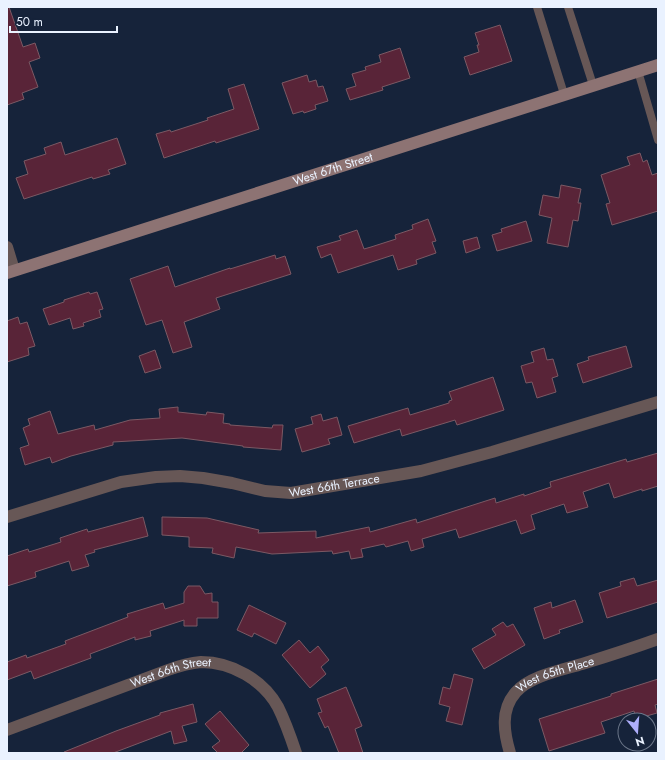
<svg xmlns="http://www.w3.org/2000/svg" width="665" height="760" viewBox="0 0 665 760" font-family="Jost,sans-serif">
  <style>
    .building { fill: #592438; stroke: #7b5964 }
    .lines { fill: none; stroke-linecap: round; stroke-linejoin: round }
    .lane { stroke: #675756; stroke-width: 8 }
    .street { stroke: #675756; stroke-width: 12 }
    .secondary { stroke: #8d7373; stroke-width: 12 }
    .labels { text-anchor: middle; stroke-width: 3; stroke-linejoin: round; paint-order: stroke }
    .street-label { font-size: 12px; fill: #eaf2ff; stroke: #16233a }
  </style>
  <rect width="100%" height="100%" fill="#16233a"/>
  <path class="building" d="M7,7H9L23,47L35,43L40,58L29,62L38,87L22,93L24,99L7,105Z
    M500,25L512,61L470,75L464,57L479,52L477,45H479L475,33Z
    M400,48L410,78L382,87L383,90L350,100L346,89L356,86L352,74L366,70L365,67L381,62L379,55Z
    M307,75L309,82L316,80L318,87L323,86L328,101L315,105L316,109L304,113L303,111L293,114L282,83Z
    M244,84L259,129L216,143L215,141L164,158L156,134L170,130L171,132L208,120L207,118L234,109L228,89Z
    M117,138L126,164L108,170L110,174L93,179L92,177L24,199L16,178L28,174L24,161L46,154L44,148L61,142L65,155Z
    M640,153L643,162L647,160L652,175L658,173V211L612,225L606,204L610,203L601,175L630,165L627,157Z
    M561,185L581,189L578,203H581L578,221L573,220L568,247L547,243L552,218L539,215L543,195L559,198Z
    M428,219L436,241L432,242L436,253L416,260L417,264L398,270L393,255L338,273L331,254L321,258L317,247L341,240L339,236L357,230L364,249L371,247L396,239L395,235L413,229L412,225Z
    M526,221L532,241L497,251L492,235L502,232L501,229Z
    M477,237L480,248L466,253L463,241Z
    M275,255L276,259L285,256L291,274L216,298L220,309L184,322L192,347L173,353L162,320L146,325L130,279L168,266L175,287L230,268V269Z
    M89,292L90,294L97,292L103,309L99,310L101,317L83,323L84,326L73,329L70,318L49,325L43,309L64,302V300Z
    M18,317L20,324L27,322L35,346L28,348L29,355L7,362V321Z
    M626,346L632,367L583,383L577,364L589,360L588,357Z
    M544,348L547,360L553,359L558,376L552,378L556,392L537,398L532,382L526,383L521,366L534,362L531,352Z
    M155,350L161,368L145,373L139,356Z
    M493,377L504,410L457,425L455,420L402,436L400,429L354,443L348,426L408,408L410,415L449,403V401L452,400L449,392Z
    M178,407V412L206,415L207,412L224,414L223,423L230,424V425L272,428L273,425H283L281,450L243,447V446L182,438L113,442V445L71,456L52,463L50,457L25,465L20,448L29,445L23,428L30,425L28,419L50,411L58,434L94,425L95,430L130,420L160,418L159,409Z
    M321,414L323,421L337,417L342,435L328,439L330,444L302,452L295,429L313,424L311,417Z
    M658,453V486L642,491V489L614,498L609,483L583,492L588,507L567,513L564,504L531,515L535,529L521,534L516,520L459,538L456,529L422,539L424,547L411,551L408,541L386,547L384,544L361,549L363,557L351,559L349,551L333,554L332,551L272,554L236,547L234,558L212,553L213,548L189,547V537L162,535V517L207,518L259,530L258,533L316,531V538L369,527L370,532L416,519L417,523L495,498L496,503L524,494V496L551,487L550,482L626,459L627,462Z
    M143,517L148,536L94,550L95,552L85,555L89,566L72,571L69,561L35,572L36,577L7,586V556L28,549L29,552L61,542L60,538L87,529L88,532Z
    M634,578L637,586L658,580V602L607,618L599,593L621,586L620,582Z
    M188,586H200L205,594L212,593V602H218V618H197V626H184V620L150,631L151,636L135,640V637L90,654L91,658L34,679L31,671L7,680V662L26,655L27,658L66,644L65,641L128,617L127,614L163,603L165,609L184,603V592Z
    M575,600L583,622L559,630L560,633L544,639L534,608L551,602L552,608Z
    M249,605L286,623L276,644L254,633L252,637L237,630Z
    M503,622L507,627L513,624L525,645L484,669L472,649L496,635L492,629Z
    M299,640L310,653L318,646L329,660L321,667L326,674L310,688L282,655Z
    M454,674L473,679L462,725L446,721L450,707L439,704L443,687L450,689Z
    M658,679V704L655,705L657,713L636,719L634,711L601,722L605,733L549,751L539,719L611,696V694Z
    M346,687L362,726L355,729L363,753H339L328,726L325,728L318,713L322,712L317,699Z
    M193,704L197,722L182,726L187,741L174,744L171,731L113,753H64V752L116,731L160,715V713Z
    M220,711L249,745L241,753H218L212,747L220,741L205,724Z"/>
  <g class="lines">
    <path class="lane" d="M537,7L564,94
      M568,7L593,85
      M638,71L658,140"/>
    <g class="street">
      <path d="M7,247L14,270"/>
      <path id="s1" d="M7,517L121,482L156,477L180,476L203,478L232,483L265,491L291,493L421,471L492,452L658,402"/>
      <path id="s2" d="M7,730L168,670C179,666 190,663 201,662C232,662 263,680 278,707C285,721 291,738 296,753"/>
      <path id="s3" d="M510,753C504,733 500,710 516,692C530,676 562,670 582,664C608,656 633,648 658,639"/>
    </g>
    <path class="secondary" id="s4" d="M7,273L658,65"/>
  </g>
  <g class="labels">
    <g class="street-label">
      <text dy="4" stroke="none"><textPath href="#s4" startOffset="342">West 67th Street</textPath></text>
      <text dy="4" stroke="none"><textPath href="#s1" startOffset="335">West 66th Terrace</textPath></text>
      <text dy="4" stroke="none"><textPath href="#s2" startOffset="174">West 66th Street</textPath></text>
      <text dy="4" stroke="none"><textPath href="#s3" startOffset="108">West 65th Place</textPath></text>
    </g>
  </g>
  <rect width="665" height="760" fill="none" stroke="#eaf2ff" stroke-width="16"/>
  <g transform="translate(637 732) rotate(163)"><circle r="19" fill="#16233a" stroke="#6b7689"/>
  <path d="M0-3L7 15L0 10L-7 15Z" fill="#aeaefb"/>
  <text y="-6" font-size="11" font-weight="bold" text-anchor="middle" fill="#eaf2ff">N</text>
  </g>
  <path d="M10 26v6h107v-6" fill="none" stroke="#eaf2ff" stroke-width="2"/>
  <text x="16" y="26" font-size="12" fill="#eaf2ff" stroke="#16233a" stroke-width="3" paint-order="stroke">50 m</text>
</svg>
